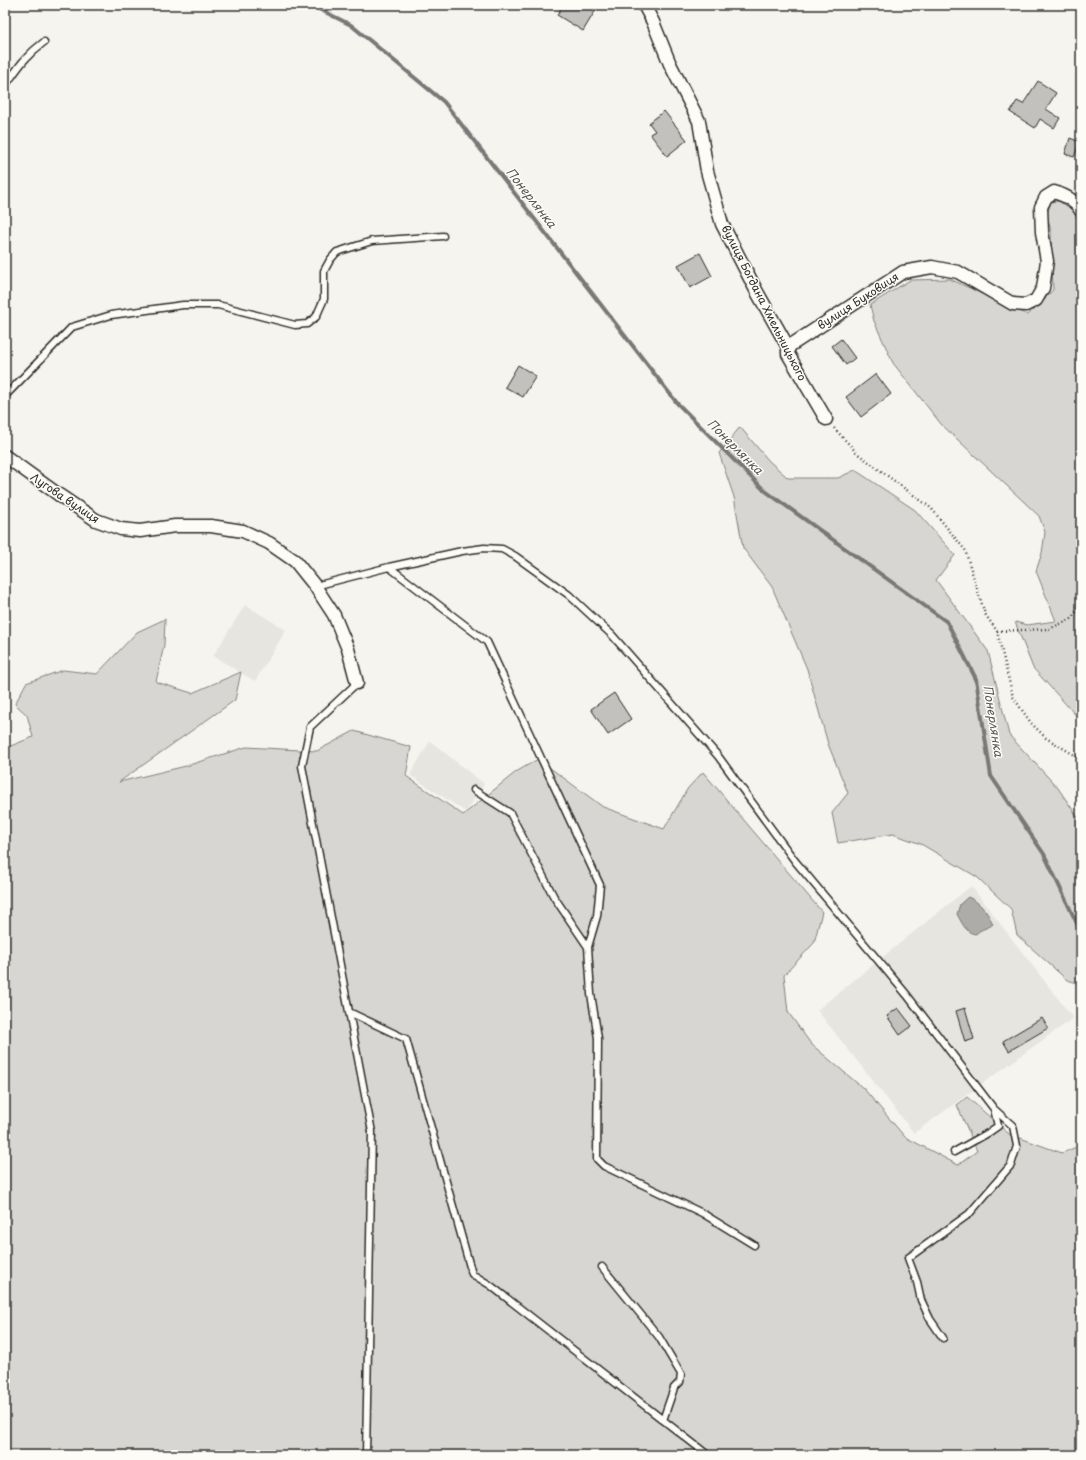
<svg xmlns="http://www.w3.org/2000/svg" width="1086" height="1460" viewBox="0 0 1086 1460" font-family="'Playpen Sans',sans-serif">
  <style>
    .built { fill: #e6e5e0 }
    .green { fill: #d7d6d2; stroke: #81807e }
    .water { fill: #adaca9; stroke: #797877 }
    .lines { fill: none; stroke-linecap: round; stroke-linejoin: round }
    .stream { stroke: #797877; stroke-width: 4 }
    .building { fill: #c2c1be; stroke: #2b2b2b }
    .lane-casing { stroke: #2b2b2b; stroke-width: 9 }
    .street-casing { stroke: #2b2b2b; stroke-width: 15 }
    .path { stroke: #2b2b2b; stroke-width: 2.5; stroke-dasharray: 1 3; stroke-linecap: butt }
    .lane { stroke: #fdfcf7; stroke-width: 6 }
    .street { stroke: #fdfcf7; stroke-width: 12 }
    .labels { text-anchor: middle; stroke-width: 3; stroke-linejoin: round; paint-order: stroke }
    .street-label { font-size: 11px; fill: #2b2b2b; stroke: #fdfcf7 }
    .water-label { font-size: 12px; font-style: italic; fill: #585857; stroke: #fdfcf7 }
  </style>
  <rect width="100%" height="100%" fill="#f5f4ef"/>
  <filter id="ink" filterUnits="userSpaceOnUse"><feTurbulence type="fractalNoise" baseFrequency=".025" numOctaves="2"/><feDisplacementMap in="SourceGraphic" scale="8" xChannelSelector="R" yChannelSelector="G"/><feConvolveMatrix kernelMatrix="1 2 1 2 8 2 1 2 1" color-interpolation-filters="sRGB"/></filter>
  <g filter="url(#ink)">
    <path class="built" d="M245,605L286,630L255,681L213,656Z
      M430,741L484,784L466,812L410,775Z
      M971,886L1073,1018L914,1133L817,1010Z"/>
    <path class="green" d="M1064,200L1078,213L1081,220V721L1033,668L1015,622L1027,625L1056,621L1036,571L1042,553L1045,532L1039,516L941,424L893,363L874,321L870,305L910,280L950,279L1028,315L1053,290L1051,232L1047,214L1051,202Z
      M740,427L769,461L788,478H838L855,470L915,510L955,555L936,580L988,651L1009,735L1058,788L1081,822V984L1067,980L1017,935L1011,909L977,877L921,844L893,834L838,843L832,813L848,793L828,744L807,669L772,587L743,548L734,497L719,453Z
      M165,619L164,645L156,682L192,693L241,672L235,700L119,782L186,766L246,747L317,751L354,731L411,747L406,776L463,815L516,772L538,759L603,807L664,829L688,788L703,772L822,912L814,943L784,975L788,1012L811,1044L864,1089L905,1137L958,1165L977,1151L957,1105L967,1097L1009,1134L1062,1153L1081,1145V1455H5V745L8,747L33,737L27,715L15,704L26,683L63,670L97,674L137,632Z"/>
    <path class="water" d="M968,897C980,902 988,913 993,924C988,929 981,928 976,934C966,934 961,921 957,914L960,904Z"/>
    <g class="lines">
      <path class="stream" d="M311,5L351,25L444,102L677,403L764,490L947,622L976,679L991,776L1044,854L1081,932"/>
    </g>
    <path class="building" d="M563,5H593L597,8L583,31L557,15Z
      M1038,81L1056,93L1046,109L1060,118L1054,128L1040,119L1035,128L1010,112L1017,101L1023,104Z
      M664,111L687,140L667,156L650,134L655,131L649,123Z
      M1070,138L1080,142L1074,157L1065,154Z
      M700,253L712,276L690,288L678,265Z
      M841,339L855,358L846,365L832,346Z
      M518,365L536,376L523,397L505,387Z
      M876,374L891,394L861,417L846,397Z
      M614,693L631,719L608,735L591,709Z
      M898,1008L912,1026L900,1035L887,1016Z
      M965,1008L974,1039L965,1042L956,1011Z
      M1042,1018L1048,1028L1009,1051L1003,1041Z"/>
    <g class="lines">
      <g class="lane-casing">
        <path id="lane" d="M5,86C18,68 25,56 44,42
          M5,396L72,327L111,315L183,305H218L295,325L307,324L316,317L324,299V271L330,260L337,252L372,241L443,236
          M389,567L487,642L600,885L597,916L588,947L591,994L598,1038L597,1159L604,1166L702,1213L754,1245
          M315,586L389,567L462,551L484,548L502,549L515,556L569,595L612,635L718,756L795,861L907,995L994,1109L998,1126L988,1133L954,1152
          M357,683L310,727L302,766L372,1132L366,1455
          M474,790L510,813L554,897L588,947
          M349,1012L406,1039L472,1274L490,1285L708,1455
          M602,1267L659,1337L681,1374L680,1382L674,1388L663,1420
          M943,1338L930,1319L921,1300L917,1282L908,1258L969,1214L1011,1165L1017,1146L1013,1126L994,1109"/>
      </g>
      <g class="street-casing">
        <path id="street" d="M644,5L653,22L670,64L699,121L707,171L722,224L757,292L788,347V354L826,419
          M788,347L903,272L932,267L958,272L1013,304L1026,305L1036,300L1043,288L1047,261L1042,232L1041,207L1046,197L1054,192C1064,195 1076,201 1081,211
          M5,456L59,495L96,520L121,529L140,531L175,526H211L243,531L269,543L295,561L315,586L334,615L348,649L357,683"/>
      </g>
      <path class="path" d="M834,428L858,454L931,508L965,550L985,614L997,631L1013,697L1031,723L1046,738L1081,759
        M997,631L1049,629L1071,619L1081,605"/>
      <use href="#lane" class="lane"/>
      <use href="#street" class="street"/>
    </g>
  </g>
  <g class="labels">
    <g class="street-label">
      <text transform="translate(858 301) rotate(-33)" y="4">вулиця Буковиця</text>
      <text transform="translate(764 303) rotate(63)" y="4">вулиця Богдана Хмельницького</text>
      <text transform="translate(65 498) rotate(34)" y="4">Лугова вулиця</text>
    </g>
    <g class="water-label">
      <text transform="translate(531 198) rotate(52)" y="4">Понерлянка</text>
      <text transform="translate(735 447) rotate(45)" y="4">Понерлянка</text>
      <text transform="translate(993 721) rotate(81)" y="4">Понерлянка</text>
    </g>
  </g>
  <rect width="1086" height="1460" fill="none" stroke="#fdfcf7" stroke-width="20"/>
  <rect x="10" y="10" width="1066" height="1440" fill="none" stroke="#2b2b2b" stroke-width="1.5" filter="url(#ink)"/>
</svg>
